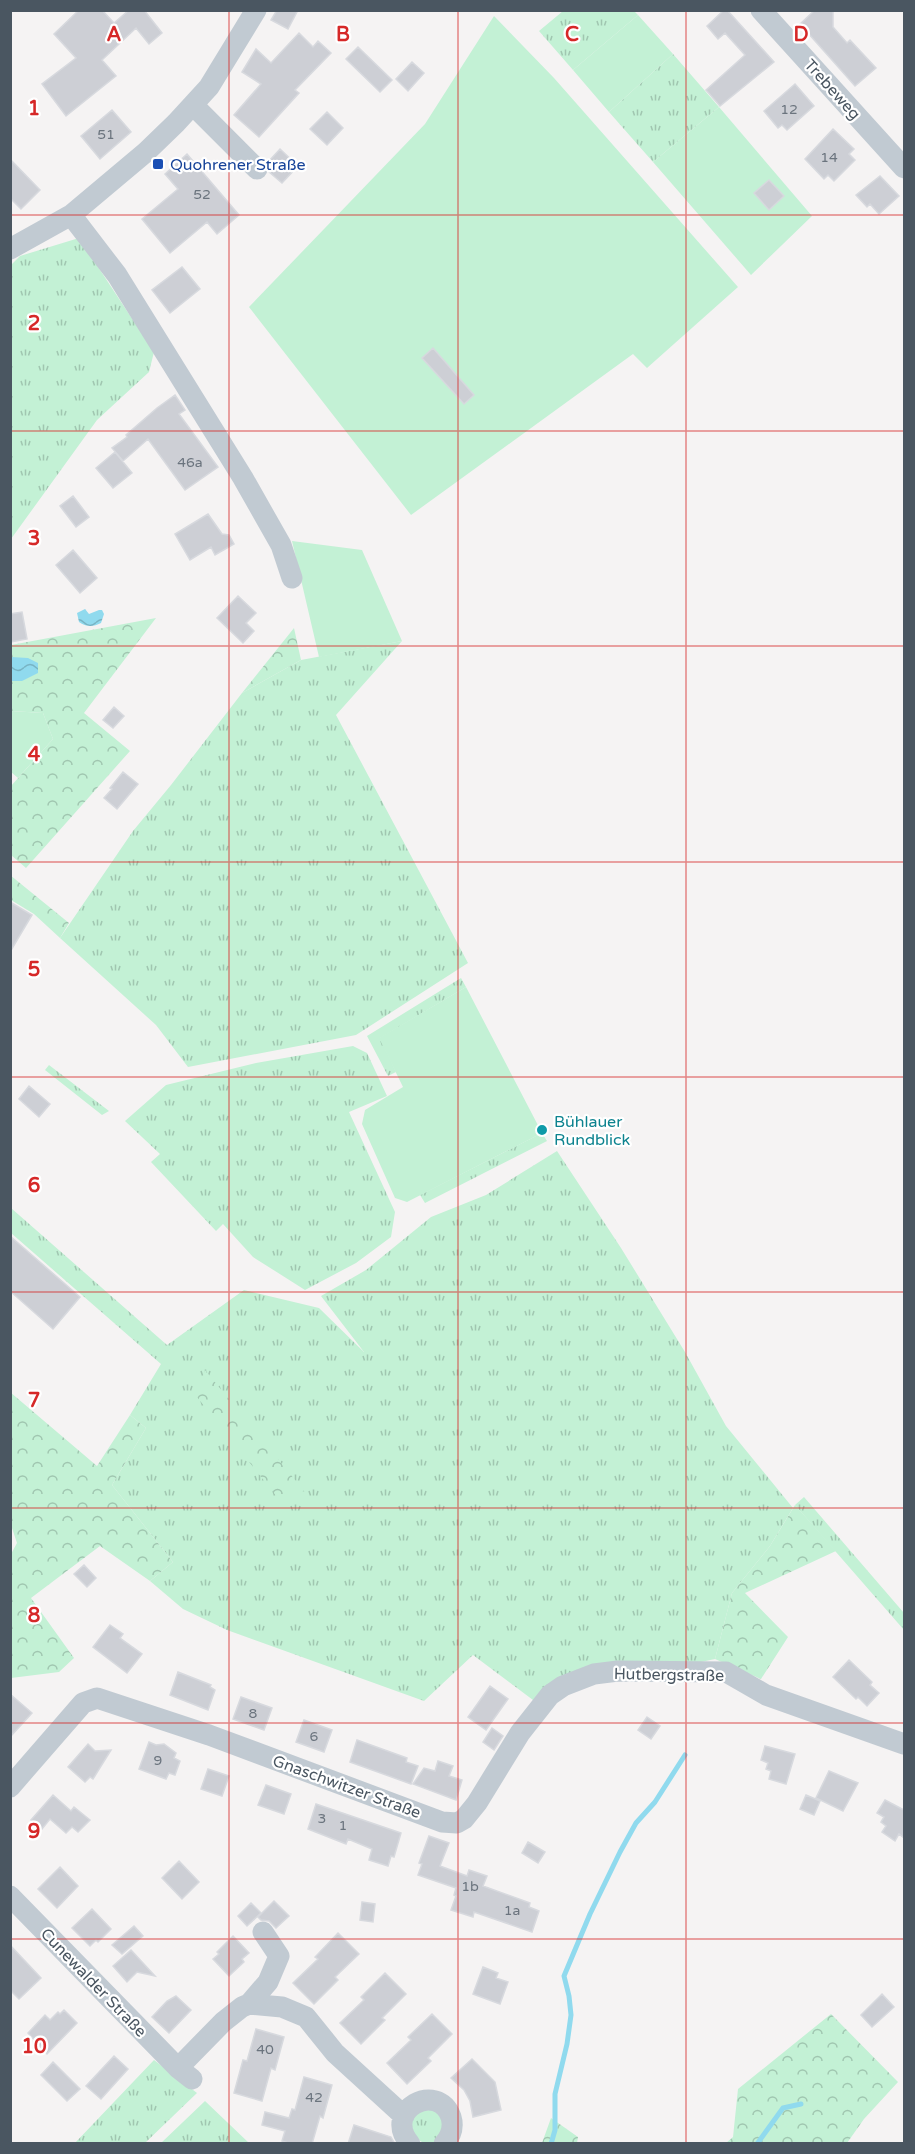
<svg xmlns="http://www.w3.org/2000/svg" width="915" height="2154" viewBox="0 0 915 2154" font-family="'Varela Round',sans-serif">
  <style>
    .grass { fill: url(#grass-tufts) }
    .forest { fill: url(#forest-crowns) }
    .garden { fill: #c3f1d5 }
    .water { fill: url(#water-waves) }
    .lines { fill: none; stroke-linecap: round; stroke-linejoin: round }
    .stream { stroke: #90daee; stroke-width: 5 }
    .building { fill: #cdcfd5; stroke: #d7d9de; stroke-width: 1.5 }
    .minor { stroke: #c1cad2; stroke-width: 21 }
    .grid { fill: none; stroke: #d62828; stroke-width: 1.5; stroke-opacity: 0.55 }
    .transit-dot { fill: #1a4fb4; stroke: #fff; stroke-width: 2 }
    .culture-dot { fill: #0f9aa8; stroke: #fff; stroke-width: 2 }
    .labels { text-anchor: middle; stroke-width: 4.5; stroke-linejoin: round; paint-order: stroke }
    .number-label { font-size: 14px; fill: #6b747e }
    .street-label { font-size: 16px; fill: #4a5661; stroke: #fff }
    .transit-label { font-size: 16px; fill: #164399; stroke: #fff; text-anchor: start }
    .culture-label { font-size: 16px; fill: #0d838f; stroke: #fff; text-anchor: start }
    .grid-label { font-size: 20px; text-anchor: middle; font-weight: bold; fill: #d62828; stroke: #fff; stroke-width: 4.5; stroke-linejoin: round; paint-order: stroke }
  </style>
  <defs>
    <pattern id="grass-tufts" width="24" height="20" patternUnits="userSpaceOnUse" patternTransform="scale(1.5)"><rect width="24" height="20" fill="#c3f1d5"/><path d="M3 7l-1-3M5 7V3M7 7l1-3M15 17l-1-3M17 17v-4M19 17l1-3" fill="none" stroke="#a0c6b0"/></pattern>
    <pattern id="forest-crowns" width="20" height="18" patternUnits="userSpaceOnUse" patternTransform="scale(1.5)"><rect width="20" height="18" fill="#c3f1d5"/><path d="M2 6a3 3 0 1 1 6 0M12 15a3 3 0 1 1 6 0" fill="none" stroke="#a0c6b0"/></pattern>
    <pattern id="water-waves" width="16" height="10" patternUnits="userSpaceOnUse" patternTransform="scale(1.5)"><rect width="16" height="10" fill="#90daee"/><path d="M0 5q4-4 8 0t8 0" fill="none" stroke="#78b4c4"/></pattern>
  </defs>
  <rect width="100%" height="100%" fill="#f5f3f3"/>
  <path class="grass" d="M563,11H634L638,15L573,70L539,31Z
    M673,54L719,107L653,162L609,112Z
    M79,238L154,352L149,372L97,420L11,539V265L20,256Z
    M402,641L336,715L468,963L356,1035L188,1067L156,1025L60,938L133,831L171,785L242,693L301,660Z
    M461,978L466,987L380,1038L396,1072L388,1076L367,1036Z
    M353,1046L367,1053L387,1096L349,1112L395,1212L391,1237L356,1263L305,1290L253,1257L223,1224L216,1231L151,1162L160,1154L125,1121L166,1085L256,1063Z
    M49,1065L109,1111L102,1115L45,1070Z
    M542,1133L547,1141L425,1203L420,1195Z
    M557,1151L621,1248L685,1352L726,1426L793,1508L770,1546L732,1593L715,1659L682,1666L616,1665L537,1703L473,1655L424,1701L227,1630L183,1609L150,1581L173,1562L112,1485L146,1428L130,1415L161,1364L11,1233V1208L167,1345L244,1290L319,1308L364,1352L321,1296L366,1270L431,1217L486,1195Z
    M804,1497L904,1613V1630L795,1505Z
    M154,2060L197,2093L145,2143L74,2144Z
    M205,2101L249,2143H161Z
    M435,2109L445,2125L436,2142C418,2147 415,2136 410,2122L416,2112Z"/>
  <path class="forest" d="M156,618L84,713L130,751L26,868L11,855V786L53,739L43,713L11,711V645Z
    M294,628L301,660L242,693Z
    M10,875L69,923L60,938L34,914L11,900Z
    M205,1370L304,1491H305L278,1498L197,1397Z
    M10,1392L97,1466L130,1415L146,1428L112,1485L173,1562L150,1581L100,1546L31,1598L74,1658L59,1672L11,1678V1554L17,1543L10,1522Z
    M795,1505L836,1551L745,1593L788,1637L761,1679L715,1659L732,1593L770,1546Z
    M831,2014L898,2082L864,2119L847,2143H726L733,2137L738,2089Z
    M551,2118L578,2137L577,2143H542Z"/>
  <path class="garden" d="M638,15L673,54L609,112L573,70Z
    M494,16L554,78L738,287L647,368L633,354L411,515L249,307L425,124Z
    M719,107L812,216L751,275L653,162Z
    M292,541L362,550L402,641L319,657Z
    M11,711L43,713L53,739L18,778L11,772Z
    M466,987L542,1133L407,1202L395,1198L362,1124L365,1110L403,1087L379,1038Z"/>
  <path class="water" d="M85,609L89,614L99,610H102L104,614L101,623C93,627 86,627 79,622L77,613Z
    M11,657L28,658L38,663V673L22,681H11Z"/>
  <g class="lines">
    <path class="stream" d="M551,2144L555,2130V2094L567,2044L571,2015L569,1996L564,1976L590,1914L620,1852L636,1823L655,1802L685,1755
      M757,2144L783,2108L801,2104"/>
  </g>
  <path class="building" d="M79,10H102L114,23L129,10H144L162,33L149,44L136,28L102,60L116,76L66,116L42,84L76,58L54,34Z
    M277,10H298L288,29L271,20Z
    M724,10H727L774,62L720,106L706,90L745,55L725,33L718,39L707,26Z
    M815,10H833V27L847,43L850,40L876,68L855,86L800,24Z
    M299,33L313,47L318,41L331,53L295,90L299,93L259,137L234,115L261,84L242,72L256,49L271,63Z
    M358,47L392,80L380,92L346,59Z
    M412,62L424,73L408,91L396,79Z
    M795,84L814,106L787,130L782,125L778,128L764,111Z
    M112,110L131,132L100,159L81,136Z
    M327,112L343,128L327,145L310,129Z
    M833,129L854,149L849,154L855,160L834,181L828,175L824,179L805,159Z
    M280,149L298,166L282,183L269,172V166L272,164L269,161Z
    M187,154L239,215L217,234L207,222L170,253L142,219L178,189L165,174Z
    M10,159L40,190L21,209L10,198Z
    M880,176L899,196L879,214L870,204L867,207L856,195Z
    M769,180L784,196L769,210L754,193Z
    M182,267L200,289L170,313L152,290Z
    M433,348L474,395L464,404L422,358Z
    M175,395L185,410L179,414L218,467L185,490L148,439L123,461L112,448L127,437L126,435L157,408Z
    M115,452L132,473L113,488L96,468Z
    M73,496L89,517L76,527L60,506Z
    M208,514L222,534L229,535L234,544L215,555L211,547L190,560L175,534Z
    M73,550L97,578L80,593L56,565Z
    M238,596L256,613L246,623L254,631L243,643L217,618Z
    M22,612L27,639L10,642V614Z
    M114,707L124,716L113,728L103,720Z
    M123,772L138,784L117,809L104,798L112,789L110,788Z
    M10,902L32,915L10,952Z
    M29,1086L50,1104L39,1117L19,1099Z
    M10,1236L80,1297L53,1329L10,1291Z
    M84,1565L96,1578L87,1587L74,1574Z
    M110,1625L123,1634L120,1638L142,1654L127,1673L93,1647Z
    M849,1660L872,1682L870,1685L879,1693L867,1706L858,1697L856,1699L833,1677Z
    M178,1672L211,1685L210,1687L215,1690L208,1710L170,1695Z
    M490,1686L508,1699L486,1730L468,1717Z
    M10,1694L32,1713L10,1737Z
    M241,1697L272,1708L264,1730L233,1719Z
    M647,1717L660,1726L651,1739L638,1730Z
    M304,1720L332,1730L324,1752L296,1742Z
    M492,1728L503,1736L494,1750L483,1742Z
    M357,1740L407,1758L406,1762L418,1766L411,1784L350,1762Z
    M149,1742L156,1745L164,1744L176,1753L174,1758L180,1761L175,1775L169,1773L166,1779L139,1769Z
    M88,1744L95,1751L111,1750L93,1779L90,1777L85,1782L68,1767Z
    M765,1746L795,1754L786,1784L769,1779L771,1771L766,1769L768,1763L761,1760Z
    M438,1761L453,1766L449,1776L462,1780L456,1800L413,1784L424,1768L435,1771Z
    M208,1769L229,1776L222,1796L201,1789Z
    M829,1771L858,1783L843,1811L816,1798Z
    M266,1785L291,1794L284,1814L258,1805Z
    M53,1795L71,1811L74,1807L90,1820L78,1832L72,1827L66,1833L50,1819L42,1829L31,1820Z
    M806,1795L820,1801L814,1815L800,1809Z
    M885,1800L904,1810V1838L899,1834L895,1841L882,1832L886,1826L881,1822L884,1817L877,1813Z
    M316,1804L401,1833L394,1857L391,1856L388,1866L369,1860L372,1849L348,1839L346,1844L308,1829Z
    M429,1836L449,1843L440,1866L467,1876L469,1870L487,1876L483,1886L530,1903L529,1907L539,1911L532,1932L474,1912L473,1917L451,1910L456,1896L454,1895L456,1888L418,1875L422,1864L419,1863Z
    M528,1842L545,1852L538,1863L522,1853Z
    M179,1861L199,1882L182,1899L162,1878Z
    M60,1867L78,1886L57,1908L38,1889Z
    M274,1901L289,1916L276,1928L269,1921L261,1920L258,1917Z
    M362,1902L375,1904L373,1922L360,1920Z
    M251,1903L261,1913L247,1926L238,1916Z
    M92,1909L111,1929L98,1942L96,1940L90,1946L72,1928Z
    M134,1926L143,1936L122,1954L112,1945Z
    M338,1933L359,1954L335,1977L338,1980L314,2004L293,1983L318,1959L315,1957Z
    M233,1936L249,1953L242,1959L244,1962L229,1976L213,1959L219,1954L217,1952Z
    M10,1945L41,1978L19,1999L10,1990Z
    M131,1950L155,1976L137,1972L127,1982L113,1966Z
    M483,1967L498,1973L496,1978L508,1982L500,2004L473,1994Z
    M385,1973L406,1994L382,2018L385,2020L361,2044L340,2023L364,2000L361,1997Z
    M882,1994L894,2007L872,2027L861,2015Z
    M176,1996L191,2010L169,2033L152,2017L167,2001Z
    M64,2010L77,2023L47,2054L28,2033L45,2015L50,2020L58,2012L60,2014Z
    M432,2014L452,2034L428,2058L431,2061L407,2084L387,2063L411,2040L408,2037Z
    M256,2029L284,2037L275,2070L271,2068L262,2101L234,2093L243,2060L247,2061Z
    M114,2056L128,2069L101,2099L86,2086Z
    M472,2059L495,2082L501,2110L473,2117L470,2101L464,2090L451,2078Z
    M53,2062L80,2089L67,2101L41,2075Z
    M304,2077L332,2085L323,2118L320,2116L312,2144H291L282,2141L285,2131L262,2125L265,2112L289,2118L292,2109L295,2110Z
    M354,2125L391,2137L395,2144H348Z"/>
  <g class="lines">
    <path class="minor" d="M761,10L904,168
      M193,105L257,169
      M71,215L117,275L243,478L281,545L292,578
      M10,249L71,215L146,152L176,123L209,87L256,10
      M10,1787L83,1703L97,1698L209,1735L442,1822L457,1823L464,1819L477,1803L520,1733L550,1695L563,1686L594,1674L618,1671L726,1672L766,1695L904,1744
      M10,1896L178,2068L192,2079
      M249,2004L268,1982L279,1956L263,1932
      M178,2068L223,2022L242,2007L249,2004L282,2007L306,2017L335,2053L404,2116
      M410,2144C381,2110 438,2080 451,2117C454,2127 451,2136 444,2144"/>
  </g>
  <path class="grid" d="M229,10V2144M458,10V2144M686,10V2144M10,215H904M10,431H904M10,646H904M10,862H904M10,1077H904M10,1292H904M10,1508H904M10,1723H904M10,1939H904"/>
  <rect class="transit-dot" x="152" y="158" width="12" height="12" rx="3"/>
  <circle class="culture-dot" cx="542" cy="1130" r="6"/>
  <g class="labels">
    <g class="number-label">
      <text x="789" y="114">12</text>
      <text x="106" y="139">51</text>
      <text x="829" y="162">14</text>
      <text x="202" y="199">52</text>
      <text x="190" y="467">46a</text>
      <text x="253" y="1718">8</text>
      <text x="314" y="1741">6</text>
      <text x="158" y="1765">9</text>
      <text x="322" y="1823">3</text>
      <text x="343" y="1830">1</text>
      <text x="470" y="1891">1b</text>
      <text x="512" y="1915">1a</text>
      <text x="265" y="2054">40</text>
      <text x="314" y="2102">42</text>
    </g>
    <g class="street-label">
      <text transform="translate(833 89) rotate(48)" y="6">Trebeweg</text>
      <text transform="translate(669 1674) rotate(1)" y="6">Hutbergstraße</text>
      <text transform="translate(347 1786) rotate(20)" y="6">Gnaschwitzer Straße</text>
      <text transform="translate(94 1982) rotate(46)" y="6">Cunewalder Straße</text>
    </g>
    <g class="transit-label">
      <text x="170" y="170">Quohrener Straße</text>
    </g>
    <g class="culture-label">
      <text x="554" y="1127">Bühlauer<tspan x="554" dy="18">Rundblick</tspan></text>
    </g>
  </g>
  <g class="grid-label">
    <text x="114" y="41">A</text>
    <text x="343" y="41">B</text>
    <text x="572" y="41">C</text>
    <text x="801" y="41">D</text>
    <text x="34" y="115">1</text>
    <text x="34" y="330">2</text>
    <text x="34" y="545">3</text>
    <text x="34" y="761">4</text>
    <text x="34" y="976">5</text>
    <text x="34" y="1192">6</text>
    <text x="34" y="1407">7</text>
    <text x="34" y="1622">8</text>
    <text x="34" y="1838">9</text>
    <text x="34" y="2053">10</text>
  </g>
  <rect width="915" height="2154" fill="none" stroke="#4a5661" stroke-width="24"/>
</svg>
